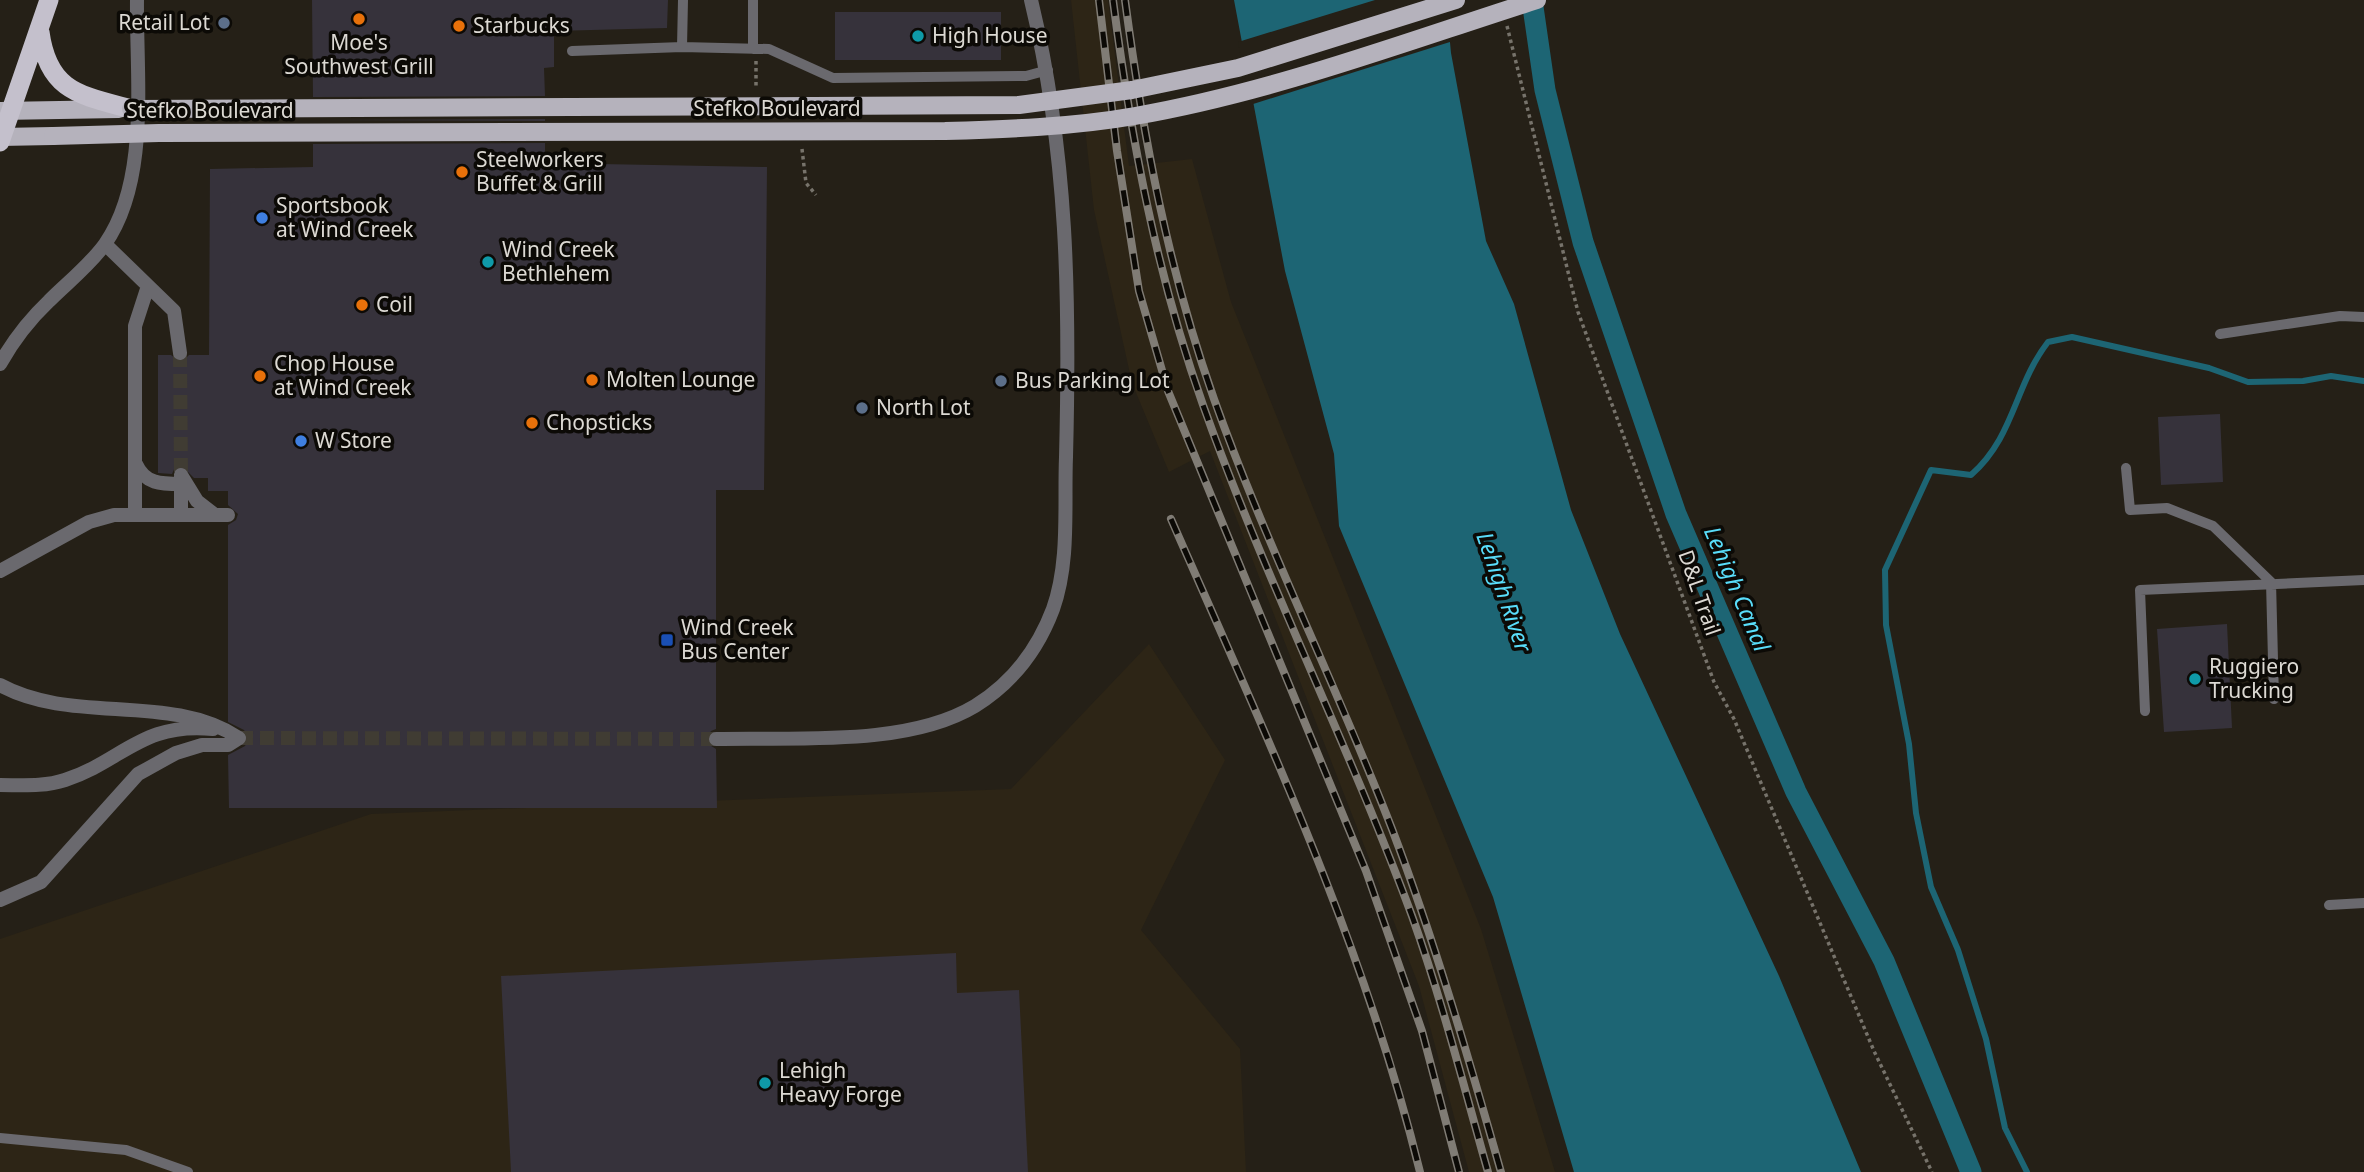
<svg xmlns="http://www.w3.org/2000/svg" width="2364" height="1172" viewBox="0 0 2364 1172" font-family="'Noto Sans',sans-serif">
  <style>
    .built { fill: #2d2516 }
    .water { fill: #1d6574 }
    .pier { fill: #252017 }
    .lines { fill: none; stroke-linecap: round; stroke-linejoin: round }
    .stream { stroke: #1d6574; stroke-width: 6 }
    .canal { stroke: #1d6574; stroke-width: 21 }
    .building { fill: #36323b }
    .minor-tunnel { stroke: #403c33; stroke-width: 14; stroke-dasharray: 14 7; stroke-linecap: butt }
    .path { stroke: #77736b; stroke-width: 3.5; stroke-dasharray: 3.5 3.5; stroke-linecap: butt }
    .service { stroke: #6a696e; stroke-width: 10 }
    .minor { stroke: #6a696e; stroke-width: 14 }
    .primary { stroke: #b5b2bc; stroke-width: 18 }
    .trunk { stroke: #c4c0cc; stroke-width: 19 }
    .rail-casing { stroke: #807c75; stroke-width: 8 }
    .rail { stroke: #0c0a06; stroke-width: 5; stroke-dasharray: 16; stroke-linecap: butt }
    .primary-bridge { stroke: #b5b2bc; stroke-width: 18 }
    .food-dot { fill: #e8710a; stroke: #0c0a06; stroke-width: 2.5 }
    .service-dot { fill: #5c6f8a; stroke: #0c0a06; stroke-width: 2.5 }
    .culture-dot { fill: #0f9aa8; stroke: #0c0a06; stroke-width: 2.5 }
    .shop-dot { fill: #3f7fe0; stroke: #0c0a06; stroke-width: 2.5 }
    .transit-dot { fill: #1a4fb4; stroke: #0c0a06; stroke-width: 2.5 }
    .labels { text-anchor: middle; stroke-width: 7; stroke-linejoin: round; paint-order: stroke }
    .poi-label { font-size: 21px; fill: #dcd9d3; stroke: #0c0a06; text-anchor: start }
    .street-label { font-size: 21px; fill: #dcd9d3; stroke: #0c0a06 }
    .water-label { font-size: 23px; font-style: italic; fill: #59ddfa; stroke: #0c0a06 }
  </style>
  <rect width="100%" height="100%" fill="#252017"/>
  <path class="built" d="M1071,0H1108L1129,166L1192,159L1231,302L1481,929L1555,1172H1469L1419,986L1210,451L1169,472L1132,383L1094,210Z
    M1149,644L1225,760L1141,930L1240,1049L1246,1172H0V939L371,814L1011,789Z"/>
  <path class="water" d="M1234,0H1446L1451,53L1486,241L1514,304L1571,510L1620,634L1779,976L1861,1172H1574L1493,897L1339,526L1334,454L1285,271Z"/>
  <path class="pier" d="M1375,0H1450L1453,41L1250,105L1238,42Z"/>
  <g class="lines">
    <path class="stream" d="M2027,1172L2005,1128L1986,1039L1958,950L1931,887L1916,813L1909,744L1886,625L1885,570L1931,470L1971,475C2015,436 2014,386 2048,342L2072,337L2209,368L2248,382L2303,381L2331,376L2364,381"/>
    <path class="canal" d="M1532,0L1545,90L1583,242L1676,514L1796,792L1884,961L1971,1172"/>
  </g>
  <path class="building" d="M312,0H668L667,28L554,31V67L544,68L545,96L313,97Z
    M835,12H1001V60H835Z
    M545,119V121L313,120Z
    M545,143V163L767,167L764,490H716V729L711,731L706,738L708,744L716,749L717,808H229L228,755L245,746L249,738L244,730L228,722V525L236,520L238,514L228,505V491H208V478H194L181,465L175,467L172,474L158,473V355H171L181,363L189,355H209L210,169L313,167V144Z
    M2220,414L2223,482L2161,485L2158,417Z
    M2227,624L2232,728L2164,732L2157,629Z
    M956,953L957,993L1019,990L1028,1172H511L501,976Z"/>
  <g class="lines">
    <path class="minor-tunnel" d="M180,353L181,475
      M239,738L716,739"/>
    <path class="path" d="M1507,26L1578,312L1714,682L1734,719L1874,1051L1932,1172
      M756,61V88
      M802,149L806,183L816,195"/>
    <path class="service" d="M753,0V49
      M682,47L683,0
      M572,51L682,47L769,49L833,78L1026,76L1048,70
      M2220,334L2340,316L2364,317
      M2126,468L2130,510L2167,508L2213,526L2271,582L2274,699
      M2145,711L2140,590L2364,580
      M2329,905L2364,903
      M0,1138L126,1150L188,1172"/>
    <path class="minor" d="M105,244L174,311L180,353
      M0,364C13,341 30,319 49,301C68,282 89,266 105,244C150,180 136,76 137,0
      M136,464C145,484 161,484 181,484
      M181,475L197,501L215,515
      M181,478V515
      M135,515V326L148,286
      M0,571L89,522L114,515H228
      M0,685C73,725 169,692 239,738L228,745H202L176,753L138,774L41,882L0,900
      M716,739C795,737 907,747 975,706C1012,683 1038,649 1053,609C1070,561 1064,506 1066,457C1070,300 1068,153 1031,0
      M0,785C22,785 44,787 65,780C123,761 141,722 213,729"/>
    <path class="primary" d="M0,111L119,109
      M0,137L53,136"/>
    <path class="trunk" d="M40,32C48,91 79,95 131,109
      M0,142L49,0"/>
    <g class="rail-casing">
      <path id="rail" d="M1099,0L1117,151L1139,291L1168,391L1366,871L1422,1031L1459,1172
        M1113,0C1131,138 1156,273 1203,405C1265,579 1348,743 1412,916C1442,1000 1464,1087 1488,1172
        M1125,0C1143,136 1168,269 1214,399C1266,545 1336,684 1392,829C1435,942 1468,1056 1501,1172
        M1171,519C1265,733 1364,944 1420,1172"/>
    </g>
    <use href="#rail" class="rail"/>
    <path class="primary-bridge" d="M131,109L1019,105L1132,90L1238,68L1456,0
      M53,136L159,133L945,131C1009,129 1072,127 1135,116C1273,92 1405,42 1537,0"/>
  </g>
  <g class="food-dot">
    <circle cx="359" cy="19" r="7"/>
    <circle cx="459" cy="26" r="7"/>
    <circle cx="462" cy="172" r="7"/>
    <circle cx="362" cy="305" r="7"/>
    <circle cx="260" cy="376" r="7"/>
    <circle cx="592" cy="380" r="7"/>
    <circle cx="532" cy="423" r="7"/>
  </g>
  <g class="service-dot">
    <circle cx="224" cy="23" r="7"/>
    <circle cx="1001" cy="381" r="7"/>
    <circle cx="862" cy="408" r="7"/>
  </g>
  <g class="culture-dot">
    <circle cx="918" cy="36" r="7"/>
    <circle cx="488" cy="262" r="7"/>
    <circle cx="2195" cy="679" r="7"/>
    <circle cx="765" cy="1083" r="7"/>
  </g>
  <g class="shop-dot">
    <circle cx="262" cy="218" r="7"/>
    <circle cx="301" cy="441" r="7"/>
  </g>
  <rect class="transit-dot" x="660" y="633" width="14" height="14" rx="3.5"/>
  <g class="labels">
    <g class="poi-label">
      <text x="210" y="30" text-anchor="end">Retail Lot</text>
      <text x="473" y="33">Starbucks</text>
      <text x="932" y="43">High House</text>
      <text x="359" y="50" text-anchor="middle">Moe's<tspan x="359" dy="24">Southwest Grill</tspan></text>
      <text x="476" y="167">Steelworkers<tspan x="476" dy="24">Buffet &amp; Grill</tspan></text>
      <text x="276" y="213">Sportsbook<tspan x="276" dy="24">at Wind Creek</tspan></text>
      <text x="502" y="257">Wind Creek<tspan x="502" dy="24">Bethlehem</tspan></text>
      <text x="376" y="312">Coil</text>
      <text x="274" y="371">Chop House<tspan x="274" dy="24">at Wind Creek</tspan></text>
      <text x="606" y="387">Molten Lounge</text>
      <text x="1015" y="388">Bus Parking Lot</text>
      <text x="876" y="415">North Lot</text>
      <text x="546" y="430">Chopsticks</text>
      <text x="315" y="448">W Store</text>
      <text x="681" y="635">Wind Creek<tspan x="681" dy="24">Bus Center</tspan></text>
      <text x="2209" y="674">Ruggiero<tspan x="2209" dy="24">Trucking</tspan></text>
      <text x="779" y="1078">Lehigh<tspan x="779" dy="24">Heavy Forge</tspan></text>
    </g>
    <g class="street-label">
      <text x="777" y="116">Stefko Boulevard</text>
      <text x="210" y="118">Stefko Boulevard</text>
      <text transform="translate(1699 593) rotate(71)" y="7">D&amp;L Trail</text>
    </g>
    <g class="water-label">
      <text transform="translate(1737 589) rotate(67)" y="8">Lehigh Canal</text>
      <text transform="translate(1504 592) rotate(71)" y="8">Lehigh River</text>
    </g>
  </g>
</svg>
